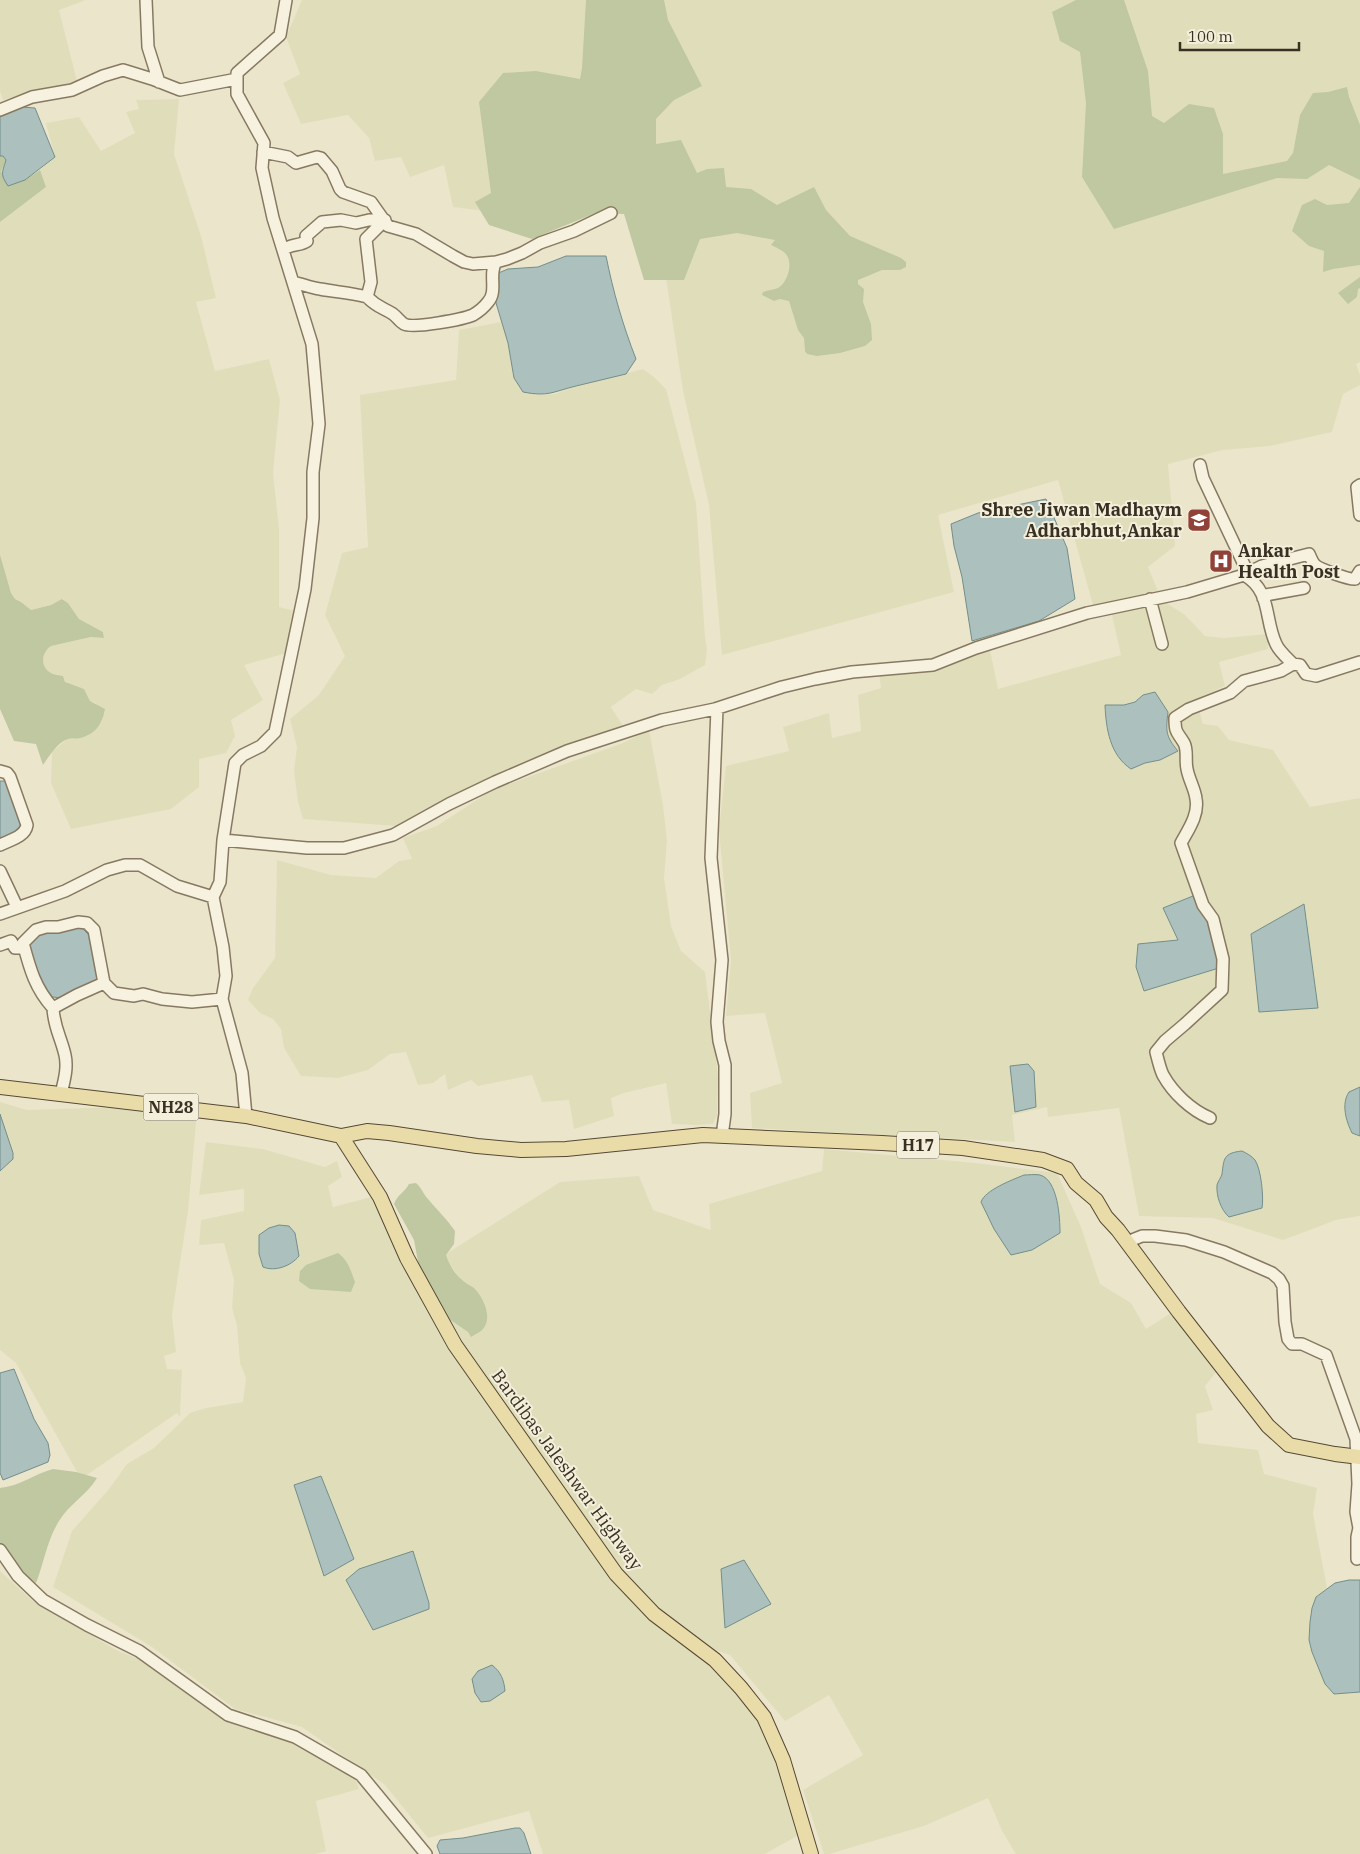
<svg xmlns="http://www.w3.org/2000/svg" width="1360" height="1854" viewBox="0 0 1360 1854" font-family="'IBM Plex Serif',serif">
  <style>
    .farmland { fill: #e0deba }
    .green { fill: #bfc8a1 }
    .water { fill: #acc0bd; stroke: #738e8b }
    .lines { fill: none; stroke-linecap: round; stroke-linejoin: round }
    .minor-casing { stroke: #877961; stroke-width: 14 }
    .major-casing { stroke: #554835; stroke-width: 16 }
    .minor { stroke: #f6f2df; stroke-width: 11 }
    .major { stroke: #e9dca9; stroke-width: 14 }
    .labels { text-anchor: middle; stroke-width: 4; stroke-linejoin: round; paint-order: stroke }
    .shield { fill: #f3efdb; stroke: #71695a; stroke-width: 1 }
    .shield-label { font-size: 16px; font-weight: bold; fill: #393023 }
    .poi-label { font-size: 18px; font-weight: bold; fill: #393023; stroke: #f3efdb; text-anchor: end }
    .street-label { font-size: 18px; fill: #393023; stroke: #f3efdb }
  </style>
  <rect width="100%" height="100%" fill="#ebe5cc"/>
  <path class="farmland" d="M0,0H86L59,10L77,81L3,100L0,91Z
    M302,0H1360V362L1356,364L1360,375V385L1343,394L1332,432L1270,446L1223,450L1168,464L1175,546L1148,567L1158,591L1093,605L1058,480L938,515L954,592L722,655L709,505L683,391L653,192L536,237L531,223L507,214L453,207L444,165L410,177L401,157L375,161L369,138L348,115L301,124L283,83L300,74L286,37Z
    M179,99L174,154L201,236L216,298L196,302L215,371L269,359L280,400L273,473L279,528V607L295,611L287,653L244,665L263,700L231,720L235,736L226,753L199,759V787L171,809L71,829L51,783L52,752L67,739H74L96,703L90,701L84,689L70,685L65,682L63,676L51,673L45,668L43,662V655L46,650L51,646L91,637L104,638L103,632L79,619L68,603L63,599L51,605L31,610L21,602L15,599L11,593L1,562L0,555V222L46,187L40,170L55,157L46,123L79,117L101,151L135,133L126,112L139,109L136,100Z
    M501,322L508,343L514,378L536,395L555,394L573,387L643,369L654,377L666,389L696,503L705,637L707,650L705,665L680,679L662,685L652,694L636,689L611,707L623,726L584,738L530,761L425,809L396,826L303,819L298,802L294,771L297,747L290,719L319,695L345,656L325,615L342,553L368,547L360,395L456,380L459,330Z
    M1162,600L1185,615L1205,636L1224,638L1267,634L1268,649L1219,662L1225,686L1196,699L1203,724L1218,726L1229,740L1273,750L1310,807L1360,798V1216L1336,1220L1283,1240L1213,1218L1139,1216L1119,1108L1048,1117L1047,1107L1012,1115L1015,1142L752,1128L750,1093L782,1083L765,1013L726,1016L731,960L719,830L726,766L789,751L783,727L829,713L832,738L861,731L858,695L881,688L879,672L939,668L990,650L998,689L1121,655L1111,611Z
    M649,730L663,805L667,841L664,878L671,926L681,951L705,972L718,1076L717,1115L713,1124L697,1125L672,1124L666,1083L624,1093L611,1098L614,1116L574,1129L569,1100L542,1102L532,1075L478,1086L471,1080L448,1090L445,1074L433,1083L418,1085L406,1052L390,1054L368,1070L338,1078L301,1076L284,1048L281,1029L273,1019L260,1013L248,1000L253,988L275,958L277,860L331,875L376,878L399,861L412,859L403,838L437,826L492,790L623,743Z
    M0,1102L27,1110L149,1106L197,1112L188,1211L172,1315L176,1352L164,1356L167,1369L182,1370L180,1417L177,1413L81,1479L16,1363L0,1350Z
    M206,1142L263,1149L325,1167L337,1161L342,1177L328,1186L333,1207L375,1196L538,1473L603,1568L652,1619L715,1668L759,1722L775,1760L797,1836L765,1854H543L529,1811L428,1838L385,1785L302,1727L235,1709L152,1647L53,1587L72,1531L109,1489L127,1464L154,1448L190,1413L206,1408L243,1402L246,1378L240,1363L237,1326L232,1308L234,1280L224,1243L199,1245L201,1220L244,1211V1189L199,1195Z
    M824,1149L975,1163L1057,1173L1081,1227L1100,1284L1131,1303L1146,1329L1171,1313L1218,1370L1205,1386L1213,1410L1196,1414L1198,1443L1258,1450L1264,1474L1317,1488L1313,1514L1327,1588L1316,1597L1312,1608L1309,1639L1318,1666L1334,1694L1360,1692V1854H1016L1002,1831L988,1798L924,1826L829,1854H824L803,1790L863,1755L829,1695L785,1721L730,1655L715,1650L643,1596L600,1544L443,1315L468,1332L475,1289L460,1279L449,1263L446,1255L449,1252L560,1182L639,1176L653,1210L711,1230L709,1204L822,1171Z
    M0,1571L33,1601L116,1650L138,1659L223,1720L293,1742L355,1778L359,1789L316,1801L326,1851L315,1854H0Z"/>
  <path class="green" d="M586,0H664L668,20L702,86L674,100L656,119V144L681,140L697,173L707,169L724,168L726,187L751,189L777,205L814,187L826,210L850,236L901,258L906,262V267L900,270H882L858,280V284L864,289L863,302L871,324L872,340L865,346L840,353L817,356L807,354L805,351L804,338L798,330L789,301L780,299L774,301L762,295L763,292C768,290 773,290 778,288C788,282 794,262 785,253C782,250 775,247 771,245L775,240L737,233L700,239L684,280H644L624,214L595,213L532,239L489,225L475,202L491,193L479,102L503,73L536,71L580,79L582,68Z
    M1076,0H1124L1148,71L1152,116L1164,123L1189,104L1214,108L1223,134V174L1287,161L1293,153L1300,115L1313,93L1328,92L1347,87L1349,97L1360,125V180L1329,165L1307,179L1277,178L1114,229L1082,177L1086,103L1080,52L1060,41L1052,12Z
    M0,156H3L6,160L1,172L25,180L40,170L46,187L0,222Z
    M1360,187V265L1333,269L1323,272L1324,251L1309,246L1292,231L1302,205L1315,199L1327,205L1349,203Z
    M1360,277V288L1358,289L1357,297L1348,304L1338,293Z
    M0,555L11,593L15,599L21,602L31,610L51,605L62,599L68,603L79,619L103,632L104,638L91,637L51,646C42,652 39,666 51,673C55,675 60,675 63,676L65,682L84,689L90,701L105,709C102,724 96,734 80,738C77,739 72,738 68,739C58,742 49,756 43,765L36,744L14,741L0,709Z
    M416,1183C422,1188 423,1194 428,1199C437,1210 447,1219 455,1231L454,1244L446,1255C449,1264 454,1273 461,1279C465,1283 470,1285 474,1288C484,1298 494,1320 481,1331C478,1333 474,1335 471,1337L468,1332L443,1315L420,1272L414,1240L394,1204C397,1195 405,1192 409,1184Z
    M338,1253C348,1260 351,1271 355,1282L351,1292L310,1289L299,1281L300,1271L306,1265Z
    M53,1469L76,1472L97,1478C87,1495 69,1504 59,1521C47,1540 44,1563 36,1583L22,1574L0,1543V1488C20,1486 34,1474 53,1469Z"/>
  <path class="water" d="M22,107L35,108L55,157L25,180L8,186C0,174 2,173 6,160L3,156H0V114Z
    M566,256H606C613,291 623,326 636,359L626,374C609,378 593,382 576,386C552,392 548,397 523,392L514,378L508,343L496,303L493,283L496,274L508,269L538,267Z
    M1046,499L1067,548L1075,599L1039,621L972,641L962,577L954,546L951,524L978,513Z
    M1155,692L1168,712C1166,730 1165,736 1178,751L1160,760L1145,763L1131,769C1110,755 1106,729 1105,705H1124L1135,702L1143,695Z
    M0,781H8L25,829L0,841Z
    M1193,896L1211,923L1219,968L1144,991L1136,967L1138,944L1178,940L1163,908Z
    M1304,904L1318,1008L1259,1012L1251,934Z
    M80,926L90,936L97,967L98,984L61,998L45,996L29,949L30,943L40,934Z
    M1028,1064L1034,1071L1036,1107L1015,1112L1010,1066Z
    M1360,1087V1136L1352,1133C1346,1121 1341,1104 1349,1092Z
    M0,1114L13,1153V1159L0,1171Z
    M1242,1151C1246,1153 1252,1156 1255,1160C1261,1169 1264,1197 1262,1208L1229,1217C1221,1210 1216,1196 1217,1185C1218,1181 1221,1178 1222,1174C1224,1159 1223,1153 1242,1151Z
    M1024,1175C1028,1175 1035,1174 1040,1175C1058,1180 1060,1218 1060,1233L1032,1250L1011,1255L994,1229L981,1202C985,1190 1012,1180 1024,1175Z
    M279,1225L289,1226L295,1233L299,1256C291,1266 275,1272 263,1267L259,1254V1235L269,1228Z
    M14,1369L34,1419L48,1443L50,1455L48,1462L3,1480L0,1473V1373Z
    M321,1476L354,1559L324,1576L294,1485Z
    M413,1551L429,1603V1609L373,1630L346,1580L359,1569Z
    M744,1560L771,1604L725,1628L721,1569Z
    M1349,1580H1360V1692L1334,1694L1325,1684L1312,1652L1309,1640L1310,1622L1312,1608L1316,1597L1335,1583Z
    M492,1665C501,1672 504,1680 505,1691L490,1701L481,1702L475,1693L472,1679L478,1671Z
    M515,1828H520L524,1833L531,1854H440L437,1846L440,1840L463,1838Z"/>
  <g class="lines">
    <g class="minor-casing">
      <path id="minor" d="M146,0L148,47L159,82
        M0,110L32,97L72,90L103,76L123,70L152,79L180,90L237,79
        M263,152L288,157L296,163L317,157L321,158L332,171L340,189L343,192L371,202L388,226L416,234L453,256L464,262L473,264L496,262L507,259L522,253L540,243L574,231L611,213
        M283,250C290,244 300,246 307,241L306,236L322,222L341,220L356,223L369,220H385
        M293,282C302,284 311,288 320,289C336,292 352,293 367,297L371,282L366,239L385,220
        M367,297C378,308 382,307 393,314C397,317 400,322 404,324C413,329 464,319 473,315C478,312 485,306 488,302C498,291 488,274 496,262
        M1200,465L1203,478L1248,573
        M1360,485L1357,487L1360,515
        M1244,575C1272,591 1264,619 1276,644C1279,651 1287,658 1293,664L1300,665L1306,674L1316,676L1360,662
        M1263,598L1266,595L1304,588
        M1150,599L1162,644
        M717,709L711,858L722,960L717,1022L719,1041L725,1065V1114L722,1136
        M0,771L7,773L10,777L27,825C25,837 10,840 0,845
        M223,840L307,848H344L393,835L449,804L495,782L567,751L662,720L715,709L782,687L815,679L852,672L933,665L976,648L1087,613L1187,592L1244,575L1262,566L1309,554C1311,558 1312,562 1315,565C1319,569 1350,580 1355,579L1360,571
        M0,871L17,907
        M0,914L65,891L107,870L125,865H140L177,886L213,897
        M0,945L11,941L15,948H24
        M53,1008C35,988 30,969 23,943L36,930L46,927H58L78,922L87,923L94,930L104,983
        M61,1094C64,1081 68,1068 65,1055C61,1037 54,1028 53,1008L77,995L104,983L114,993L134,996L143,994L162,999L192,1002L222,999
        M246,1116L242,1073L222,999L226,976L223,947L213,897L220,882L223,840L235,763L243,755L261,746L275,732L305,589L313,518V472L319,424L312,344L273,218L262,168L264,143L237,94V73L280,35L286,0
        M1210,1118C1191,1110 1173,1093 1163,1075C1160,1069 1158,1060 1156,1052L1165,1041L1185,1024L1222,990L1223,959L1213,919L1203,905L1181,843C1188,830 1199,815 1196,799C1195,789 1189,780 1187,769C1185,761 1188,750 1184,743C1177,731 1175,734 1175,718L1189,709L1230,693L1244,681L1281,671L1293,664
        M1127,1242L1142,1236H1155L1186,1240L1224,1252L1272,1273L1279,1279L1283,1286L1285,1322L1288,1339L1292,1344H1302L1326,1355L1356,1439L1358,1484L1356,1512L1359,1528L1357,1537V1559
        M0,1550L18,1576L43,1600L87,1625L139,1651L228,1715L295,1737L361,1775L426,1854"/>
    </g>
    <g class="major-casing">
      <path id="major" d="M0,1087L246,1116L341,1136L367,1131L389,1133L477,1146L521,1150L566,1149L703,1135L882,1143L963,1148L1043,1160L1067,1169L1076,1183L1096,1200L1106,1217L1118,1230L1179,1312L1268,1426L1289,1445L1335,1454L1360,1457
        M341,1136L380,1197L407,1258L455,1345L616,1574L654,1614L715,1660L741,1688L764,1717L783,1760L811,1854"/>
    </g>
    <use href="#minor" class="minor"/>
    <use href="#major" class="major"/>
  </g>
  <defs>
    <g id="school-square" transform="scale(1.25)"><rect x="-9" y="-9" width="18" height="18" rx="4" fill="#904138" stroke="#f3efdb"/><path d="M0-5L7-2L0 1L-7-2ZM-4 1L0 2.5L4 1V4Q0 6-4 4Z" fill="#fff"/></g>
    <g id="hospital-square" transform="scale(1.25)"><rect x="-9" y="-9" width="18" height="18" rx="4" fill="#904138" stroke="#f3efdb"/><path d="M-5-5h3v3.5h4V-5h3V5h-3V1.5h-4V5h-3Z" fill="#fff"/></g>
  </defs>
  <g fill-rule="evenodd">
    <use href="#school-square" x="1199" y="520"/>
    <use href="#hospital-square" x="1221" y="561"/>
  </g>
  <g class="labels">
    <g class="shield">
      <rect x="143.5" y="1093.5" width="55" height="27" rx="4"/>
      <rect x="897" y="1131.5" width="42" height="27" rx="4"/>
    </g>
    <g class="shield-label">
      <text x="171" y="1113">NH28</text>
      <text x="918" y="1151">H17</text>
    </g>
    <g class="poi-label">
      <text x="1182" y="516">Shree Jiwan Madhaym<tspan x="1182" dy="21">Adharbhut,Ankar</tspan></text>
      <text x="1238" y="557" text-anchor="start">Ankar<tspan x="1238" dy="21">Health Post</tspan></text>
    </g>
    <g class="street-label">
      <text transform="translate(567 1470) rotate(54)" y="6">Bardibas Jaleshwar Highway</text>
    </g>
  </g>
  <path d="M1180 42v8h119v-8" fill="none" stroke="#393023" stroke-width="2.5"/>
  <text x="1188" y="42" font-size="15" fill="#393023" stroke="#f3efdb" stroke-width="4" paint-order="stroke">100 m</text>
</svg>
